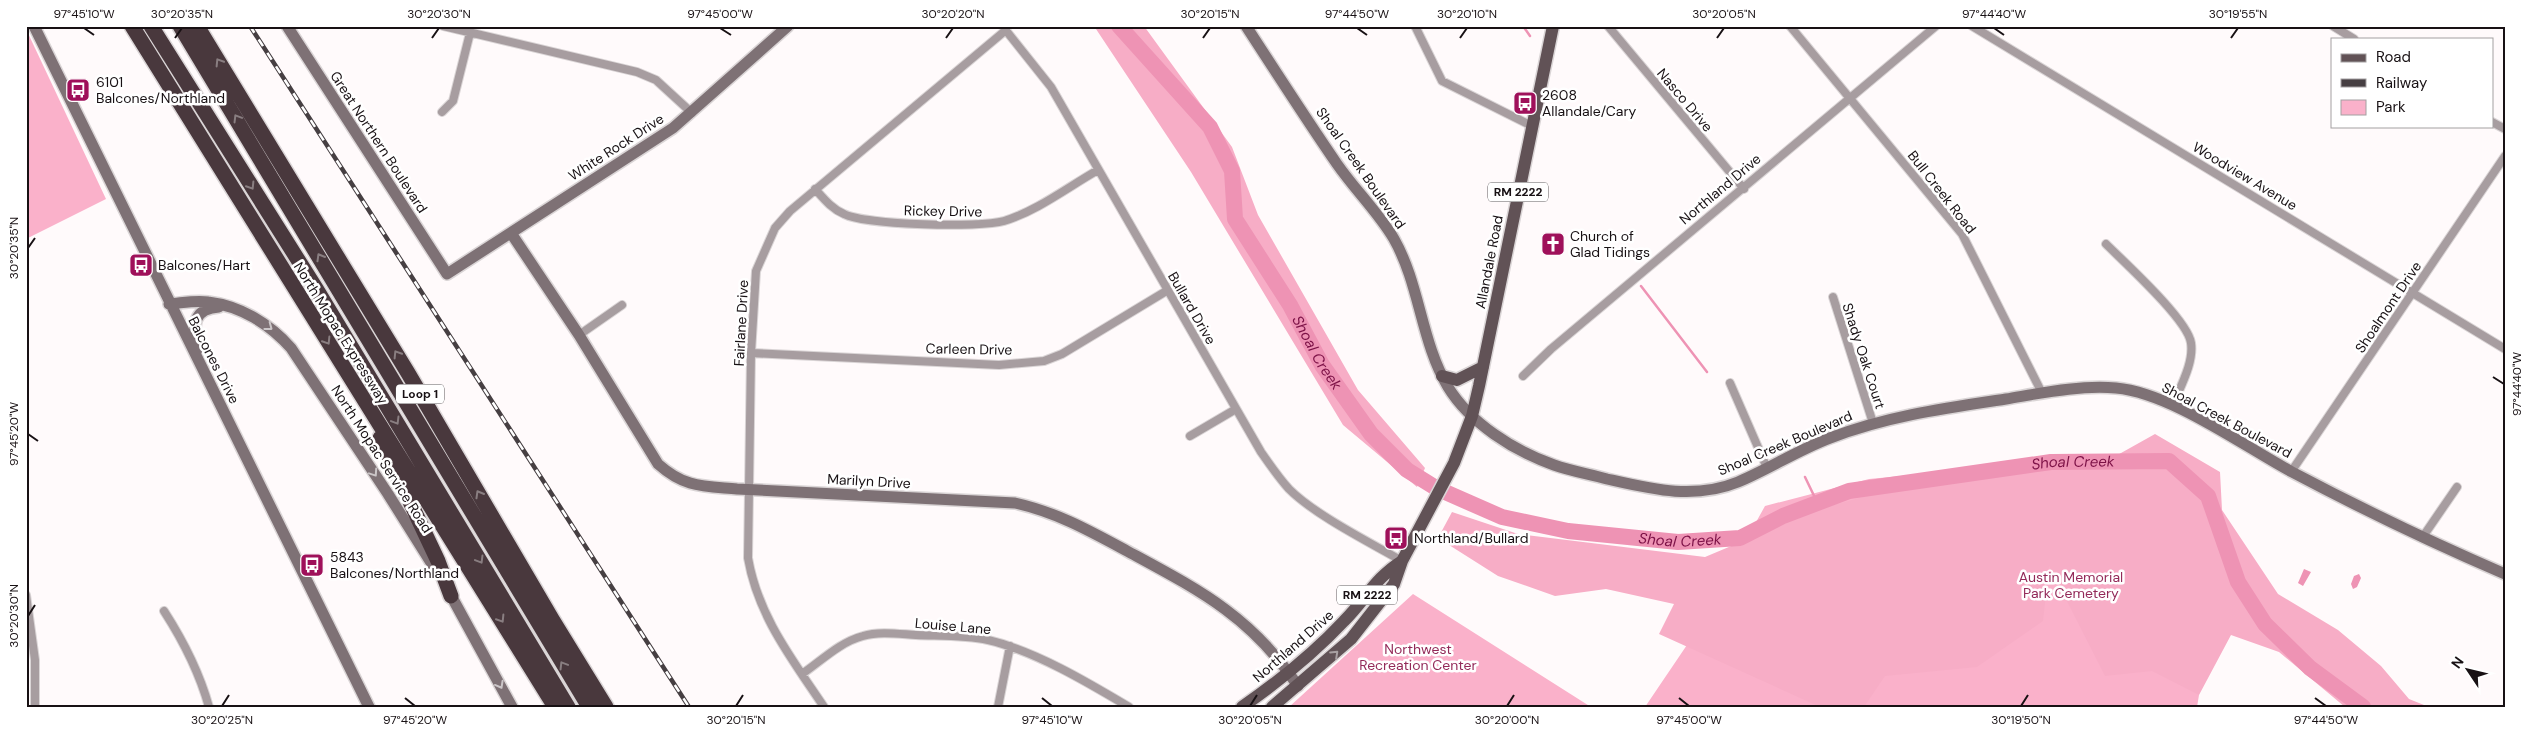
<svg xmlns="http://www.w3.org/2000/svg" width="2531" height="733" viewBox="0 0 2531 733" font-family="'DM Sans',sans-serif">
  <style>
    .green { fill: #fab1ca }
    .forest { fill: #f7adc6 }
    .water { fill: #ee93b4 }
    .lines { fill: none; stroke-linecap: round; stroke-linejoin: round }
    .stream { stroke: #ee93b4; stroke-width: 2.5 }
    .river { stroke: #ee93b4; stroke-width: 16 }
    .street-casing { stroke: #dad5d6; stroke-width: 10 }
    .secondary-casing { stroke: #dad5d6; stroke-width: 14 }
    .primary-casing { stroke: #dad5d6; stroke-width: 15 }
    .highway-casing { stroke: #dad5d6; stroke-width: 18 }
    .street { stroke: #a79da0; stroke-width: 8 }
    .secondary { stroke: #7e7175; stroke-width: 11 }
    .primary { stroke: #615256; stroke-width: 12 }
    .highway { stroke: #49383d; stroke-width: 15 }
    .rail-casing { stroke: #463f42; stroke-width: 4.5 }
    .rail { stroke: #fff; stroke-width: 2.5; stroke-dasharray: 8; stroke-linecap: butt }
    .oneway { stroke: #897e81 }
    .oneway2 { stroke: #cbc6c8 }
    .oneway3 { stroke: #a8a0a2 }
    .ticks { fill: none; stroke: #181114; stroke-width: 2 }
    .labels { text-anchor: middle; stroke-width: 5; stroke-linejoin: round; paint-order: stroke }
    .shield { fill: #fff; stroke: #5d585a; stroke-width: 1 }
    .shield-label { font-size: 12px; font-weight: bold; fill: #181114 }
    .poi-label { font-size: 14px; fill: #181114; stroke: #fff; text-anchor: start }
    .street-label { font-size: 14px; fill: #181114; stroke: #fff }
    .park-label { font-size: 14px; fill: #932a59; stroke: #fff }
    .water-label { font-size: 15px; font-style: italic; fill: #7d1247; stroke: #fff }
    .neatline { fill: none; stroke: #181114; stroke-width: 2 }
    .ticks-label { font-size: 12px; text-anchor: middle; fill: #181114 }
  </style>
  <rect width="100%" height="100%" fill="#fffafb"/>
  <path class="green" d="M26,29L106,199L26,239Z
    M2169,461L2199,695L2197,707H1645L1691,639L1765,506L1869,479L2051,462Z
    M1413,594L1591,707H1289Z"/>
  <path class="forest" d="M1094,26H1144L1232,147L1258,215L1358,390L1425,468L1417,487L1343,425L1191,172Z
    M2155,434L2220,472L2222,510L2278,594L2338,630L2381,666L2409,699L2429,707H2345L2279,652L2231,635L2199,695L2152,671L2105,676L2049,566L2043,621L1977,667L1885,676L1864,707H1820L1659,634L1674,604L1606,589L1555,596L1498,576L1438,538L1452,512L1518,534L1705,557L1819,509L1939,476L2096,467Z"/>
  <path class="water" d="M2304,569L2311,572L2303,586L2298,583Z
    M2359,574L2361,578L2357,587L2353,589L2351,584L2354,576Z"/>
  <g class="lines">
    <path class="stream" d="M1523,26L1530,36
      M1641,286L1707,372
      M1805,477L1817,502"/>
    <path class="river" id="s1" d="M1119,26L1210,127L1232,171L1235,219L1290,305L1322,365L1371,434L1407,470L1436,488L1502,517L1568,531L1678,542L1740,538L1783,516L1849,491L2051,462L2169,461L2208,496L2238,582L2265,624L2310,668L2363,707"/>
    <g class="street-casing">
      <path id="street" d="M443,26L637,72L656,80L692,113
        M1415,26L1442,81L1532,126
        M1608,26L1744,189
        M1790,26L1962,234L2042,393
        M1972,26L2505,349
        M2333,26L2354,39
        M1004,28L1051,87L1261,452C1270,465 1279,478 1289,489C1315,515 1369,542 1402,561
        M442,112L453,101L470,33
        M2492,122L2505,129
        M815,189C824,199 832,209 844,214C865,225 980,228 1004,221C1037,211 1068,187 1098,170
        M2106,244C2124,262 2188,320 2191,343C2194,363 2180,387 2173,405
        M1833,297L1873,423
        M579,335L622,305
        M751,353L999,365L1044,361L1062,354L1168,290
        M1523,376L1551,349L1936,26
        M1730,383L1767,468
        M1190,436L1236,409
        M2291,472L2505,156
        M2422,538L2457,487
        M26,595L35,660V707
        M164,611C184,642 199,671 209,707
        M802,674C821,661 840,642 863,636C879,631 899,634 916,635C940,636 965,635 988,640C1035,651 1087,682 1129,707
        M824,707C792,659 758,616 748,558L751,353L756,271L775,228L790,211L1006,30
        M998,707L1010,646"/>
    </g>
    <g class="secondary-casing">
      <path id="secondary" d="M34,26L369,707
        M287,26L447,274L673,128L788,26
        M1246,26C1276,72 1306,119 1337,164C1355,190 1378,212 1394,239C1420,285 1421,342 1448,387C1470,423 1514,451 1554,465C1571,471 1589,474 1607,479C1651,489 1694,500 1738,482C1769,469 1798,450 1830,438C1887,416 1946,408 2006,399C2042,393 2079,385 2116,388C2171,393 2242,445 2292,472C2362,509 2433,543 2505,574
        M511,233L579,335L658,464C685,488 703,486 737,489L1015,503C1056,512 1090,531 1127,551C1199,590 1251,616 1298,686
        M169,304C182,303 196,300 208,302C241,306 270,324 291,348L388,494L437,572
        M197,350C194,328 190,309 219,307
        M448,590L512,707"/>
    </g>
    <g class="primary-casing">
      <path id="primary" d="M1442,376L1457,380L1483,367
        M1242,707C1278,682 1314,653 1344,621C1366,599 1375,578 1402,561
        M1272,707L1351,639L1394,584L1402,561L1454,463L1472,416L1479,386L1553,26"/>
    </g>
    <g class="highway-casing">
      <path id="highway" d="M132,26L555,707
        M151,26L317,290L568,707
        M180,26L589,707
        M197,26L408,373L552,619L606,707
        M380,438L438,561L451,596"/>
    </g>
    <use href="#street" class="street"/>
    <use href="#secondary" class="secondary"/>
    <use href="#primary" class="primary"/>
    <use href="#highway" class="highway"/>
    <g class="rail-casing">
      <path id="rail" d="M250,26L689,707"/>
    </g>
    <use href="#rail" class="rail"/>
  </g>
  <defs><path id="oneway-chevron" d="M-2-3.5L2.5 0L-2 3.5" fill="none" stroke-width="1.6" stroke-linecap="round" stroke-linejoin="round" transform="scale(1.25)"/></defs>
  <g class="oneway">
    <use href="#oneway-chevron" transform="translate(219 62) rotate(-122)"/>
    <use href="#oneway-chevron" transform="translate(237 118) rotate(-121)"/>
    <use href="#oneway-chevron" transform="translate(251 186) rotate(58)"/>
    <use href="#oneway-chevron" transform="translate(320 257) rotate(-120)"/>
    <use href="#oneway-chevron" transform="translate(327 341) rotate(58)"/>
    <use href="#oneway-chevron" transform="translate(397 354) rotate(-122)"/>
    <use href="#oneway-chevron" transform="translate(396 421) rotate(59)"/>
    <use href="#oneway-chevron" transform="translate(479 494) rotate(-120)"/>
    <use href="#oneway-chevron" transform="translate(480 560) rotate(59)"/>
    <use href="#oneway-chevron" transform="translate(501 619) rotate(58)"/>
    <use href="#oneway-chevron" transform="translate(563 665) rotate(-121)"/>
  </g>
  <g class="oneway2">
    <use href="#oneway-chevron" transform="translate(269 327) rotate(37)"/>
    <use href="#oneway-chevron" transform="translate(374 473) rotate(56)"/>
    <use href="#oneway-chevron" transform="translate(500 685) rotate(61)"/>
  </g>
  <use class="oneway3" href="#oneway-chevron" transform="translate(1335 654) rotate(-43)"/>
  <path class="ticks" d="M84,28L94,35M720,28L731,35M1357,28L1367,35M1994,28L2004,35M175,38L182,28M432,38L439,28M946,38L953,28M1203,38L1210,28M1460,38L1467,28M1717,38L1724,28M2231,38L2238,28M28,248L35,238M2493,377L2504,384M28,434L38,441M28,616L35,605M405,698L415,706M1042,698L1052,706M1679,698L1689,706M2315,698L2326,706M222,706L229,695M736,706L743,695M1250,706L1257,695M1507,706L1514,695M2021,706L2028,695"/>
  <defs>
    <g id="bus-square" transform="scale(1.25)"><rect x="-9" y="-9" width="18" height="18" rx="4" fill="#9f105a" stroke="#fff"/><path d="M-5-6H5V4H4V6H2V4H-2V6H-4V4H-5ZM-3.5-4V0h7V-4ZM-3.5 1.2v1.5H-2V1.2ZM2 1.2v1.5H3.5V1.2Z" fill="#fff"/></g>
    <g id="church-square" transform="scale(1.25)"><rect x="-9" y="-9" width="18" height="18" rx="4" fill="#9f105a" stroke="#fff"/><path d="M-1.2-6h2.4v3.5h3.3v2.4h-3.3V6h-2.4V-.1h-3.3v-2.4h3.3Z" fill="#fff"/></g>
  </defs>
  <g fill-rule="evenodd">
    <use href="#bus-square" x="78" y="90"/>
    <use href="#bus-square" x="1525" y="103"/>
    <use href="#church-square" x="1553" y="244"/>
    <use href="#bus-square" x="141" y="265"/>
    <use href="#bus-square" x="1396" y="538"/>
    <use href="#bus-square" x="312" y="565"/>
  </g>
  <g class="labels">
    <g class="shield">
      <rect x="1488" y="182.5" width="60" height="19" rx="4"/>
      <rect x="396" y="384.5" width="48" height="19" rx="4"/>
      <rect x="1337" y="585.5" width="60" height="19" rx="4"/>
    </g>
    <g class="shield-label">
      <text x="1518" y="196">RM 2222</text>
      <text x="420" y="398">Loop 1</text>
      <text x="1367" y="599">RM 2222</text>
    </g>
    <g class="poi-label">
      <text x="96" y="87">6101<tspan x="96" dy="16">Balcones/Northland</tspan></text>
      <text x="1542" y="100">2608<tspan x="1542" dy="16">Allandale/Cary</tspan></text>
      <text x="1570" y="241">Church of<tspan x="1570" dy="16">Glad Tidings</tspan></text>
      <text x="158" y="270">Balcones/Hart</text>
      <text x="1414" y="543">Northland/Bullard</text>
      <text x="330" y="562">5843<tspan x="330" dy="16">Balcones/Northland</tspan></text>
    </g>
    <g class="street-label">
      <text transform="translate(1685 100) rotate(50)" y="5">Nasco Drive</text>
      <text transform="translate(379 142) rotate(57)" y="5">Great Northern Boulevard</text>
      <text transform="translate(616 147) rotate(-33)" y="5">White Rock Drive</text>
      <text transform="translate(1361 168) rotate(55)" y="5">Shoal Creek Boulevard</text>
      <text transform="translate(2245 176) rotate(31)" y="5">Woodview Avenue</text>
      <text transform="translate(1720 189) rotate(-40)" y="5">Northland Drive</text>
      <text transform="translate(1942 192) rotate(52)" y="5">Bull Creek Road</text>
      <text transform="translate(943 211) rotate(1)" y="5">Rickey Drive</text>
      <text transform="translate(1489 262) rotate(-79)" y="5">Allandale Road</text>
      <text transform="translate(2388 307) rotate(-56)" y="5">Shoalmont Drive</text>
      <text transform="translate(1192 308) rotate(60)" y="5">Bullard Drive</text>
      <text transform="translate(741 323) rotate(-87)" y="5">Fairlane Drive</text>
      <text transform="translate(341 333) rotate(58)" y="5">North Mopac Expressway</text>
      <text transform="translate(969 349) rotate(1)" y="5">Carleen Drive</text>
      <text transform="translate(1864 356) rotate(72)" y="5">Shady Oak Court</text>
      <text transform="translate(214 360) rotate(63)" y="5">Balcones Drive</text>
      <text transform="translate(2227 420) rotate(28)" y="5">Shoal Creek Boulevard</text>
      <text transform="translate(1785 443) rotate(-23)" y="5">Shoal Creek Boulevard</text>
      <text transform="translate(382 459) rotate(57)" y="5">North Mopac Service Road</text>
      <text transform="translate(869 481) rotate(3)" y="5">Marilyn Drive</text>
      <text transform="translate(953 626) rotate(5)" y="5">Louise Lane</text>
      <text transform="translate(1293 646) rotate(-41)" y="5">Northland Drive</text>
    </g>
    <g class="park-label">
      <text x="2071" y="582">Austin Memorial<tspan x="2071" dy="16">Park Cemetery</tspan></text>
      <text x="1418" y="654">Northwest<tspan x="1418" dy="16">Recreation Center</tspan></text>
    </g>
    <g class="water-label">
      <text dy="5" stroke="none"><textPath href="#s1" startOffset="390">Shoal Creek</textPath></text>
      <text dy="5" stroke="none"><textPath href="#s1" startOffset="1230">Shoal Creek</textPath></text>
      <text dy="5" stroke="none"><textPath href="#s1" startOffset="825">Shoal Creek</textPath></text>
    </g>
  </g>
  <rect width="2531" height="733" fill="none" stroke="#ffffff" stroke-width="55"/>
  <rect x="2331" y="38" width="162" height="90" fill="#ffffff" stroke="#a3a0a1"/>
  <rect x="2341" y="54" width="25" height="8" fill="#615256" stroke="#a3a0a1"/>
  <text x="2376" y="62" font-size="15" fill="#181114">Road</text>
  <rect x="2341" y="79" width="25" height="8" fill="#463f42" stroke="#a3a0a1"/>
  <text x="2376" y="88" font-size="15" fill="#181114">Railway</text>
  <rect x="2341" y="100" width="25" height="15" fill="#fab1ca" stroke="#a3a0a1"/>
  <text x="2376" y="112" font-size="15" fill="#181114">Park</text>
  <g transform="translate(2468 670) rotate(305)" stroke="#ffffff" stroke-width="4" paint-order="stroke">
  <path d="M0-4L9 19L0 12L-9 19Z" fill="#181114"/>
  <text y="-8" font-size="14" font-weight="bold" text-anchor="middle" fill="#181114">N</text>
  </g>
  <rect x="28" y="28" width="2476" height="678" class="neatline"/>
  <g class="ticks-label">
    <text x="84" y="18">97°45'10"W</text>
    <text x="182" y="18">30°20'35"N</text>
    <text x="439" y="18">30°20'30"N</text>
    <text x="720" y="18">97°45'00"W</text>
    <text x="953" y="18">30°20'20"N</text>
    <text x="1210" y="18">30°20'15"N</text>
    <text x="1357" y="18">97°44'50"W</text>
    <text x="1467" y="18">30°20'10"N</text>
    <text x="1724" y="18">30°20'05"N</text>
    <text x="1994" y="18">97°44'40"W</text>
    <text x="2238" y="18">30°19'55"N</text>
    <text transform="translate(14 248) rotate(-90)" y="4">30°20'35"N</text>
    <text transform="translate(2517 384) rotate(-90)" y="4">97°44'40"W</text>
    <text transform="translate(14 434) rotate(-90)" y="4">97°45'20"W</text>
    <text transform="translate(14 616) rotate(-90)" y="4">30°20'30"N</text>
    <text x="222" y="724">30°20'25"N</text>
    <text x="415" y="724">97°45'20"W</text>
    <text x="736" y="724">30°20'15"N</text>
    <text x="1052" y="724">97°45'10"W</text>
    <text x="1250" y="724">30°20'05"N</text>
    <text x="1507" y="724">30°20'00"N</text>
    <text x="1689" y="724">97°45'00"W</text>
    <text x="2021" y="724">30°19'50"N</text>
    <text x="2326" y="724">97°44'50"W</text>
  </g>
</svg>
